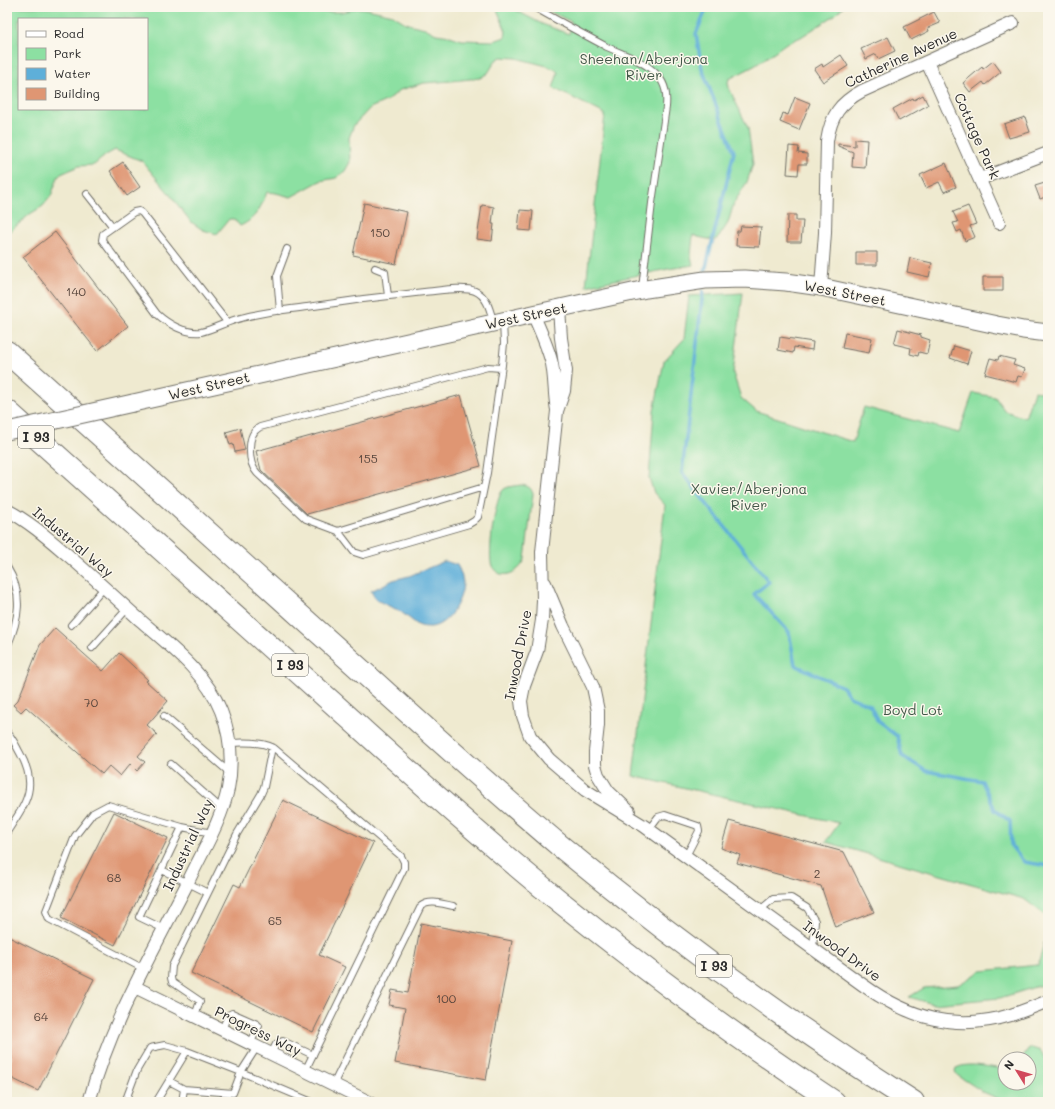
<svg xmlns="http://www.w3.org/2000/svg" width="1055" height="1109" viewBox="0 0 1055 1109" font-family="Mali,sans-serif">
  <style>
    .green { fill: #8ce0a2; stroke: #5c8666; fill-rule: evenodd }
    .water { fill: #5eafd9; stroke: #446d82 }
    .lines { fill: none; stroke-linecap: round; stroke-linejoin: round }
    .stream { stroke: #5eafd9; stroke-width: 3.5 }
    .building { fill: #df9673 }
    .lane-casing { stroke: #706e65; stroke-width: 8 }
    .street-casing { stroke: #706e65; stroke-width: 14 }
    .secondary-casing { stroke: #706e65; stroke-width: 19 }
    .highway-casing { stroke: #706e65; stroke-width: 24 }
    .lane { stroke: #fff; stroke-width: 6 }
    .street { stroke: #fff; stroke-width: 12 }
    .secondary { stroke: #fff; stroke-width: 17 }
    .highway { stroke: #fff; stroke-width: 22 }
    .secondary-bridge-casing { stroke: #706e65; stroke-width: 19; stroke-linecap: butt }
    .secondary-bridge { stroke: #fff; stroke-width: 17 }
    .labels { text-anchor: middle; stroke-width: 3; stroke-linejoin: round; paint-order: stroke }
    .number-label { font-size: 12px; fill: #58463d }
    .shield { fill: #fbf7ec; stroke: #696865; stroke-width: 1 }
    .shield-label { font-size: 13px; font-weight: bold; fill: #2b2b2b }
    .street-label { font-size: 14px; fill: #2b2b2b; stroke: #fbf7ec }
    .park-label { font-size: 14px; fill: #435849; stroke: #fbf7ec }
  </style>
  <rect width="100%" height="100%" fill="#fbf7ec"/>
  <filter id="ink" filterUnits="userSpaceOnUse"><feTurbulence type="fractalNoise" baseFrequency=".025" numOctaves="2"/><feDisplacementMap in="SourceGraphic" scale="8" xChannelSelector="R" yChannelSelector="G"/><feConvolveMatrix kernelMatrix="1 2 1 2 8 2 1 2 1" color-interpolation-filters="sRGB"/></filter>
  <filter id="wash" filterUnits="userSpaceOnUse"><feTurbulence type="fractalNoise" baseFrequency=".012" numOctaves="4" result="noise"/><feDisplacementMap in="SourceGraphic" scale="16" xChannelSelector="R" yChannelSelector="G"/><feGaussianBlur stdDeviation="0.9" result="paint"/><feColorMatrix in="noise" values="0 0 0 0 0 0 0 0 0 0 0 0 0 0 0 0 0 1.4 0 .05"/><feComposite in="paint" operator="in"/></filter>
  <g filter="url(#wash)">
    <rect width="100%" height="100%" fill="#efead0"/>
    <path class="green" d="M7,7H310L320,12H342L358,8L367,9L393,15L404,22L412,25L425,28L436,34L450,36L462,40L494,41L505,37L506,31L496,7H512L519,12L542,24L569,34L572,22L555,14L542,7H843L835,15L801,37L785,44L756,65L729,79L728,82L729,88L748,128L753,164L747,182L734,203L728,223L719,237L715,240C708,239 699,238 693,235L691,256L693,265L668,269L586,286L605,114L553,88L558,73L556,70L547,66L516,58L501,57L496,60L488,73L480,78L451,81L424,83L400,90L388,100L370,108L354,125L349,138L350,162L345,171L336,178L320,181L291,197L276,193L267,192C262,206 255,220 240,226L234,219H229L217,234L203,230L191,222L167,191L142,161L115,150L106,155L94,165L79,166L61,174L58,177L51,196L43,206L30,214L7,234ZM19,19H147V109H19Z
      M743,293L733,373L741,398L756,411L853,442L864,407L959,433L973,393L995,397L1005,411L1025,418L1034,391L1048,393V917L1024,899L826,842L839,823L633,776L665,505L654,493L649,478L654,411L664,361L684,339L689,296Z
      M521,485C528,486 531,487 533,494L525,559C520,573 500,582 492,566C487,557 495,497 503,490C507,486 515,486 521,485Z
      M1048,929V983L1000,998L933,1004L909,997L924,988L958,985L981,971L1038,965Z
      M1032,1048L1041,1051L1048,1065V1102H1006L983,1092L957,1075L955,1071L956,1068C970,1061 990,1068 1005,1069V1083H1029V1059H1022L1028,1050Z"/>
    <path class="water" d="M445,561L457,565C460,570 462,576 463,582C463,599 449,625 431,627C427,627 422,627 418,625C412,621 407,616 401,612C395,608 380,603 376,599C374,597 372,593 371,591L393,580L409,576Z"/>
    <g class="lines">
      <path class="stream" d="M705,271L734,152L702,69L696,34L707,7
        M703,291L682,473L769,582L754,594L789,632L795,665L843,687L850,697L870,705L878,722L897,736L902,756L926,771L982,781L995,810L1010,821L1011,846L1024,862L1048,866"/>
    </g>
    <g id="blocks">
      <path class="building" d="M934,12L940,23L928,28L929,31L911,40L904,27Z
        M888,37L895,51L878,59L876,54L866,59L861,49Z
        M841,55L848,66L823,82L814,69L822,64L823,67Z
        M993,61L1001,72L985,85L983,82L970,92L963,83L982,67L983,69Z
        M923,95L928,105L899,121L893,109L913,98L914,100Z
        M795,97L810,103L799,130L780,122L783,113L788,115Z
        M1025,117L1030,132L1009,138L1004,124Z
        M855,139L867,140L865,168L852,167L853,152L838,146V144L855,146Z
        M789,146L799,147L798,153L807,154V164H799L798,175L787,174Z
        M123,162L140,187L127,196L110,171Z
        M946,163L956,187L944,192L939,182L926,188L920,175Z
        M1048,182V196L1040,199L1035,186Z
        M364,203L407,212L396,264L353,255Z
        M482,205L494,207L492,224H494L492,241L477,239Z
        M968,206L976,224L970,226L975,237L965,241L961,230L957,232L953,223L958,222L953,212Z
        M520,210L533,211L531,231L518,230Z
        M788,215H796V221H803L801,242H787Z
        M741,226L761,227L759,247L736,246L737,231H740Z
        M55,232L128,326L97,351L23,257Z
        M856,252H877V265H856Z
        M910,258L932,263L929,277L907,272Z
        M983,277H1003V291H983Z
        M898,329L921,335V337L930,340L927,354L919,352L918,356L910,354L911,348L894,344Z
        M845,333L872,338L869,353L842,348Z
        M780,337L813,342L812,350L794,347L793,353L778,350Z
        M954,346L971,351L967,364L950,358Z
        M999,356L1015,360L1013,365L1025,369L1022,377L1018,376L1016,382L985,374L990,358L998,360Z
        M461,395L481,466L307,514L261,470L256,451Z
        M240,428L245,450L235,452L233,444L230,445L226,432Z
        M55,628L103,671L119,653L148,680L146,681L168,701L147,725L157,734L138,756L145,762L137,771L130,764L120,776L109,766L102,774L26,707L21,712L13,705L18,700L40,645Z
        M283,800L373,843L319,955L345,967L313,1032L191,973L234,884L240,887Z
        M114,812L168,838L115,945L61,918Z
        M729,821L844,852L874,912L835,927L821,886L737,863L740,855L721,848Z
        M421,923L512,941L486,1080L395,1063L405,1008L389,1005L392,990L408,993Z
        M7,936L94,979L38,1091L7,1076V1067L12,1057L7,1054Z"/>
    </g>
  </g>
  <g filter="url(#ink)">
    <use href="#blocks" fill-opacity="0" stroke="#706e65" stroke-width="1"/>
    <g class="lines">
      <g class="lane-casing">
        <path id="lane" d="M534,7C558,21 583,34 607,47C624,55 646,61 658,76C666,85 667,95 666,107L652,203L642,288
          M87,194L113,227
          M375,268L385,272L388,296
          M280,311L277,276L287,249
          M227,322L142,213L139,211L134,212L103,234L102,240L157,314C168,324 185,334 201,332C214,329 228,321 241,318C262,312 285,310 307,307C346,301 385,296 424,292C438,291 463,286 475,291C487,296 490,310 493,321
          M484,487L338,531L306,519L257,473C248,463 246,434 260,427L488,367L501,368
          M338,531L354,552L363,555L469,524L474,521L478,517L487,473L502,365L504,343L503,322
          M7,567C24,594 19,620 7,647
          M71,625L105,587
          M92,648L128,608
          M164,716L230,773
          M7,732C13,738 16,746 20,753C39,787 26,803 7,832
          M230,743C243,742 262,742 274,748L401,856L404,862V868L305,1071
          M171,764L222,809
          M649,829L658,817L665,815L698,826L699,831L686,856
          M162,870L208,893
          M760,910L773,899L791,898L807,908L815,921L813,949
          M164,929L139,917L182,827L212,833
          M144,969L49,919L46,911L75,836L93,813L108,805L182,827
          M195,1016L200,1001L172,982L171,978L172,966L237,834L261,794L264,787L272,747
          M222,1030L228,1015L232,1013L257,1024L259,1026L250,1044
          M271,1054L276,1044L283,1041L313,1055
          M169,1081L184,1089
          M333,1085L421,906C430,899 443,904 453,906
          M125,1102L137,1070L150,1048L165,1045L187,1051
          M156,1102L187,1051L241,1072L257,1047
          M182,1102L184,1089L233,1093L241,1072L312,1102"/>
      </g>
      <g class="street-casing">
        <path id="street" d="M927,62L999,223
          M980,179L1048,153
          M821,287L825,233L827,141C831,115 840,103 862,91L1013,23
          M559,308L561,338L566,371L564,391L557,411L542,552L543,600L542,620L537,651L524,686L521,701L523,716L530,736L549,759L585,790L644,826L863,985C909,1018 955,1032 1011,1015C1023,1011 1036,1006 1048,1001
          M533,314C540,330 548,347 552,364C555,379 554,394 557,410
          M7,510C30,522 50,540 70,557C94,578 117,599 140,620C170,646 206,673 221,711C231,736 233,763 228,789C221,822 202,852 188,882C152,953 110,1024 89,1102
          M545,583L563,626L593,687L598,711V725L595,752V765L598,775L608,791L629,811
          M135,987L369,1102"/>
      </g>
      <g class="secondary-casing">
        <path id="secondary" d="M133,403L646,289L705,280L744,279L786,282L821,287L997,325L1023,330L1048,333"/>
      </g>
      <g class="highway-casing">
        <path id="highway" d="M7,352C110,444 213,537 315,629C396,701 476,775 559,845C671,938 790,1024 913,1102
          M7,411C113,506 219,602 326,697C404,767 481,838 563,904C650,974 740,1040 834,1102"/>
      </g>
      <use href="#lane" class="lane"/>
      <use href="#street" class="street"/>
      <use href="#secondary" class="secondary"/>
      <use href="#highway" class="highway"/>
      <g class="secondary-bridge-casing">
        <path id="secondary-bridge" d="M7,431L133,403"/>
      </g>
      <use href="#secondary-bridge" class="secondary-bridge"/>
    </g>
  </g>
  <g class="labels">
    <g class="number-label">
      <text x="380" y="237">150</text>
      <text x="76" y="296">140</text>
      <text x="368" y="463">155</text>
      <text x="91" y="707">70</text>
      <text x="817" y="878">2</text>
      <text x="114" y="882">68</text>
      <text x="275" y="925">65</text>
      <text x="446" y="1003">100</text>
      <text x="41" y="1021">64</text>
    </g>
    <g class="shield">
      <rect x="18" y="426" width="36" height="22" rx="3"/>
      <rect x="272" y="654" width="36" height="22" rx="3"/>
      <rect x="696" y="955" width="36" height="22" rx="3"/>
    </g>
    <g class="shield-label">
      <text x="36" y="442">I 93</text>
      <text x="290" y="670">I 93</text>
      <text x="714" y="971">I 93</text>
    </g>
    <g class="street-label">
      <text transform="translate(901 58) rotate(-25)" y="5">Catherine Avenue</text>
      <text transform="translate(977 136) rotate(66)" y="5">Cottage Park</text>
      <text transform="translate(845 293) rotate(11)" y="5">West Street</text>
      <text transform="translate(526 316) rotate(-12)" y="5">West Street</text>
      <text transform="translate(209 386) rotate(-13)" y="5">West Street</text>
      <text transform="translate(73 542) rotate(40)" y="5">Industrial Way</text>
      <text transform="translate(518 655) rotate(-79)" y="5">Inwood Drive</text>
      <text transform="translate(188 845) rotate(-65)" y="5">Industrial Way</text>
      <text transform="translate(842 951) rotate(36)" y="5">Inwood Drive</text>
      <text transform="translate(258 1031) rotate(26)" y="5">Progress Way</text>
    </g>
    <g class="park-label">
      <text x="644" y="64">Sheehan/Aberjona<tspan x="644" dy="16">River</tspan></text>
      <text x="749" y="494">Xavier/Aberjona<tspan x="749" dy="16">River</tspan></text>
      <text x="913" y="715">Boyd Lot</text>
    </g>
  </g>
  <rect width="1055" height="1109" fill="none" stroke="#fbf7ec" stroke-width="24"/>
  <rect x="18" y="18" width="130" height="92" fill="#fbf7ec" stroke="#a8a59f"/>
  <rect x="26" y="31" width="20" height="6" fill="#ffffff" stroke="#a8a59f"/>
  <text x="54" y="38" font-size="12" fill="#2b2b2b">Road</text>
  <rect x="26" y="48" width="20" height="12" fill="#8ce0a2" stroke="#a8a59f"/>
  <text x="54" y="58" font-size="12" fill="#2b2b2b">Park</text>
  <rect x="26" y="68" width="20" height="12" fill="#5eafd9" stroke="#a8a59f"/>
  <text x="54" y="78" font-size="12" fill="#2b2b2b">Water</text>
  <rect x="26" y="88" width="20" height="12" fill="#df9673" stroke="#a8a59f"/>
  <text x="54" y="98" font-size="12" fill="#2b2b2b">Building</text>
  <g transform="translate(1017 1071) rotate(307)"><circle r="19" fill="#fbf7ec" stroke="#a8a59f"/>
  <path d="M0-3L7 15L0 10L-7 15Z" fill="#d1495b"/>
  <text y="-6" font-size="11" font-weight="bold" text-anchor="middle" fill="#2b2b2b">N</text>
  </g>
</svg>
